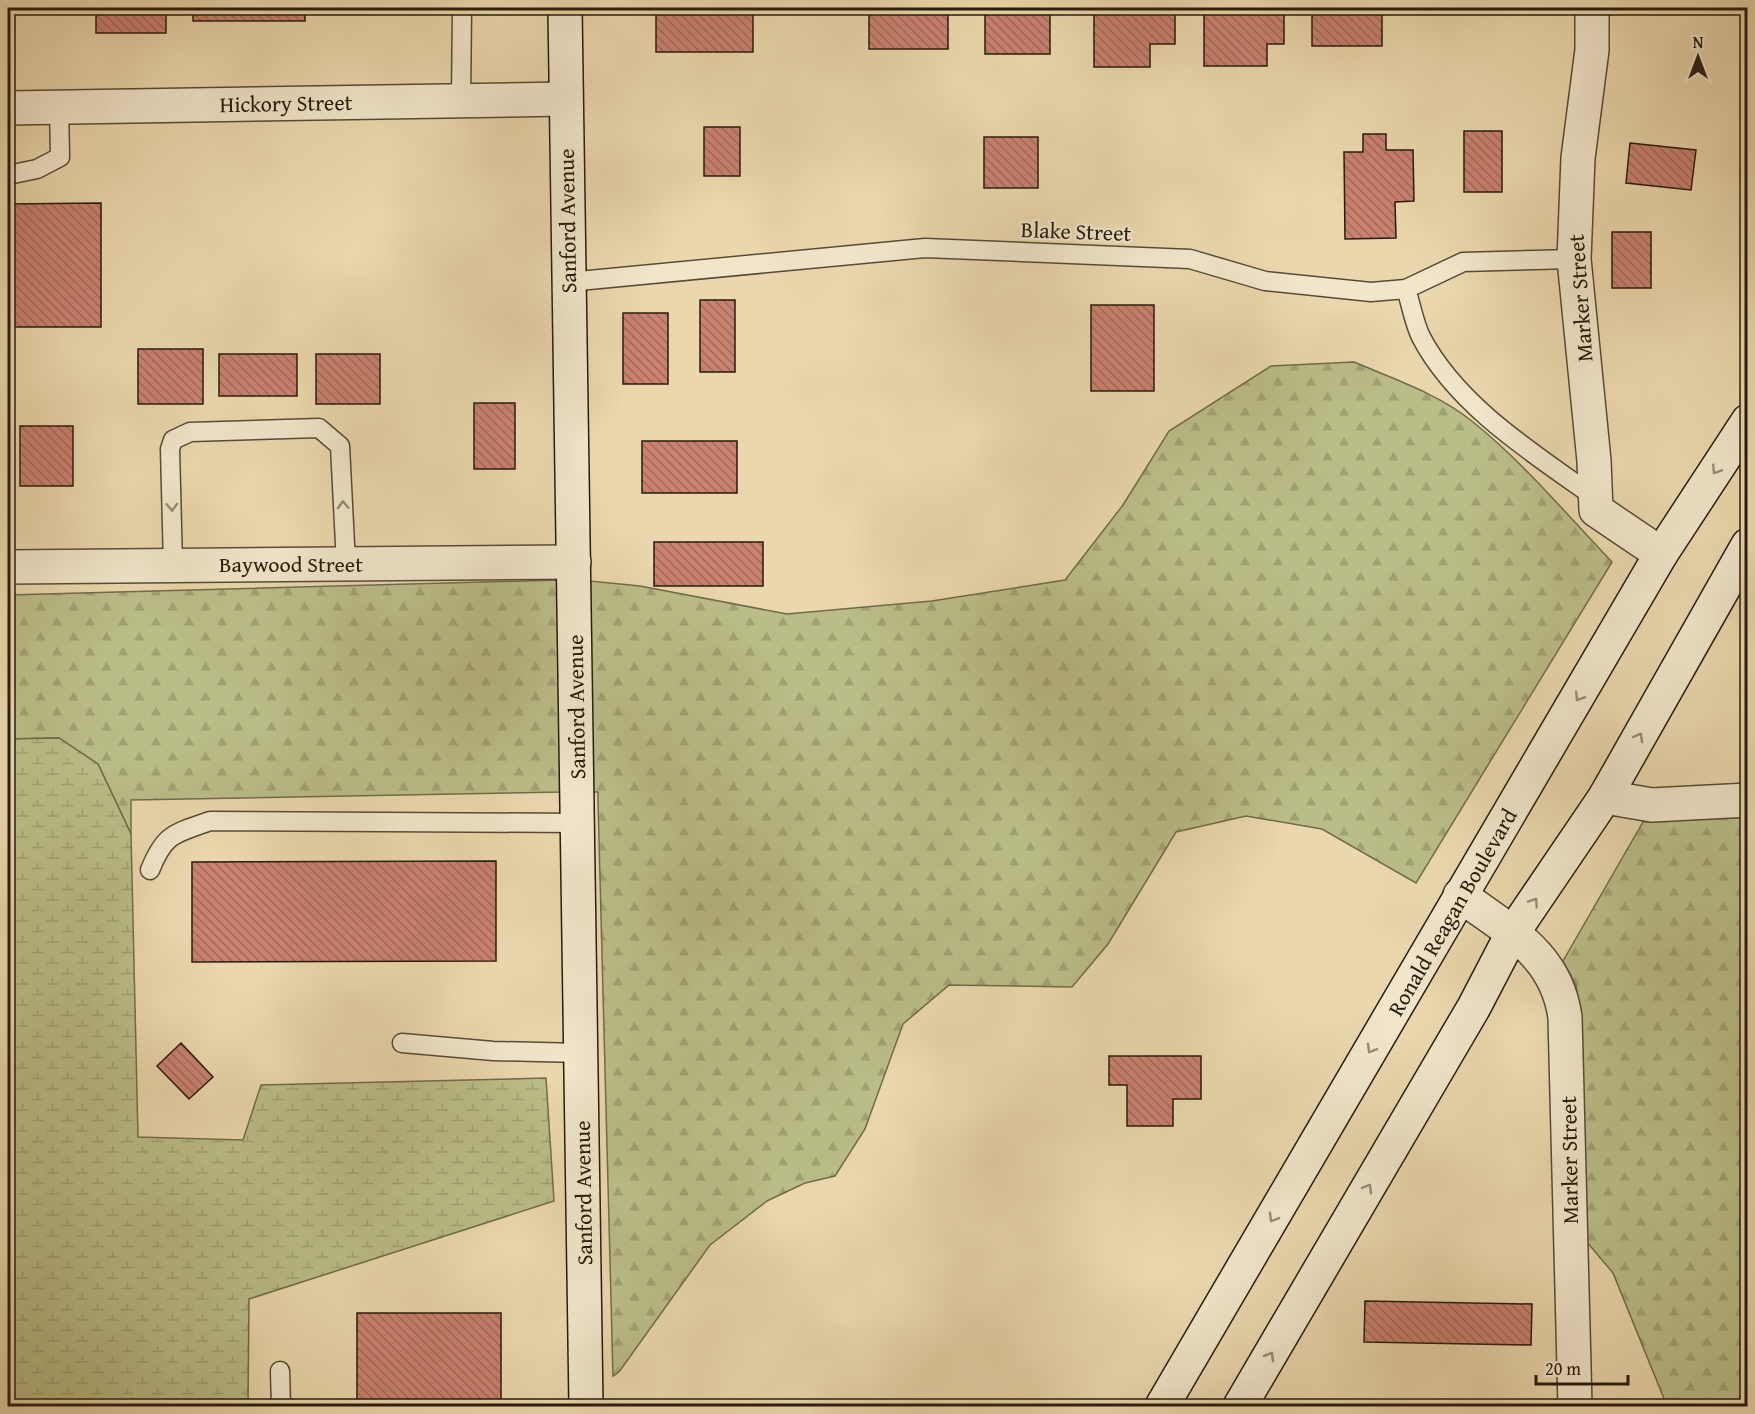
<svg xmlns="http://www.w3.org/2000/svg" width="1755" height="1414" viewBox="0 0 1755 1414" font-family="'Gentium Book Plus',serif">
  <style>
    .forest { fill: url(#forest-firs); stroke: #706c4a; stroke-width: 1.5 }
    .wetland { fill: url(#wetland-marsh); stroke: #706c4a; stroke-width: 1.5 }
    .building { fill: url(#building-back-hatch); stroke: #271c0d; stroke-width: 1.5 }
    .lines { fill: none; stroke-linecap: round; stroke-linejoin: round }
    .lane-casing { stroke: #584b35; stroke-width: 21 }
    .street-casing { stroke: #584b35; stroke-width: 36 }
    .secondary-casing { stroke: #271c0d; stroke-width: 36 }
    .lane { stroke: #f1e5ca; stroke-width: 18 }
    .street { stroke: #f1e5ca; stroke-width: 33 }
    .secondary { stroke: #f1e5ca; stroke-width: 33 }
    .oneway { stroke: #968b75 }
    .labels { text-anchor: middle; stroke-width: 4.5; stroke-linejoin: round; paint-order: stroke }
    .street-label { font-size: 22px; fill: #271c0d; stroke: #f1e5ca }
  </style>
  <defs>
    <pattern id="forest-firs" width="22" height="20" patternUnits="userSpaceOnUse" patternTransform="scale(1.5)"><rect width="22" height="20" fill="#babd88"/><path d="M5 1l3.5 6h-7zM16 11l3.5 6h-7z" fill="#a0a274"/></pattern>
    <pattern id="wetland-marsh" width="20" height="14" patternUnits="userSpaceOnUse" patternTransform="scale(1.5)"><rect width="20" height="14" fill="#babd88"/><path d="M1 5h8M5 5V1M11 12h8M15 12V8" fill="none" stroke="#a0a274"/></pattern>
    <pattern id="building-back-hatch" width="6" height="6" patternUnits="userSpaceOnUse" patternTransform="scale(1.5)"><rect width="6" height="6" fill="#c98170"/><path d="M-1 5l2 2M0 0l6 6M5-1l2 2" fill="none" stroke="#a3695a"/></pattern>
  </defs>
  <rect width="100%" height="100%" fill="#ead7ad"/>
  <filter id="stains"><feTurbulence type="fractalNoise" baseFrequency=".00333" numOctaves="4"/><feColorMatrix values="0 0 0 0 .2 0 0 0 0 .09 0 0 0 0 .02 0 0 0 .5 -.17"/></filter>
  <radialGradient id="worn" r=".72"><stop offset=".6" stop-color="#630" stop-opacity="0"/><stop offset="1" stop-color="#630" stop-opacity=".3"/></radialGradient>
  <path class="forest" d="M1354,362C1394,379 1439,394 1473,422C1524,463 1567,515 1612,562L1416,883L1322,829L1246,816L1176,832L1108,944L1072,987L949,985L903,1024L865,1129L835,1176L805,1183L767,1201L710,1245L619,1372L613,1376L598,801V792H593L590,581L640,586L787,614L932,601L1065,580L1123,505L1169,431L1271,366Z
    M559,580L561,792L131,800V834L98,764L59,738L8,739V595Z
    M1747,817V1406H1667L1613,1273L1586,1241L1581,1017L1576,985L1563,961L1643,822Z"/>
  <path class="wetland" d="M59,738L98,764L131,834L138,1137L243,1140L261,1085L546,1078L554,1201L249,1299L248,1406H8V739Z"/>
  <path class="building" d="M96,8H166V33H96Z
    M193,8H305V21H193Z
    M869,8H948V49H869Z
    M1094,8H1175V44H1150V67H1094Z
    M1204,8H1284V44H1267V66H1204Z
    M1312,8H1382V46H1312Z
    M656,9H753V52H656Z
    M985,10H1050V54H985Z
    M704,127H740V176H704Z
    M1464,131H1502V192H1464Z
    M1363,134H1386V150H1413L1414,201L1395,202L1396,238L1345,239L1344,152H1363Z
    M984,137H1038V188H984Z
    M1630,143L1696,150L1691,190L1626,183Z
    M101,203V327H8V204Z
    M1612,232H1651V288H1612Z
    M700,300H735V372H700Z
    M1091,305H1154V391H1091Z
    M623,313H668V384H623Z
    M138,349H203V404H138Z
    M219,354H297V396H219Z
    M316,354H380V404H316Z
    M474,403H515V469H474Z
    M20,426H73V486H20Z
    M642,441H737V493H642Z
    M654,542H763V586H654Z
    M496,861V961L192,962V862Z
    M181,1043L213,1077L189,1099L157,1066Z
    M1109,1056H1201V1099H1173V1126H1127V1085H1109Z
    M1365,1301L1532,1304L1531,1345L1364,1342Z
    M357,1313H501V1406H357Z"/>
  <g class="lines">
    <g class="lane-casing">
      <path id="lane" d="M461,100L462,8
        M8,175L37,169L60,157L59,107
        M568,282L925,248L1190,259L1265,281L1371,292L1406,289L1463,262L1574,259
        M1406,289C1411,304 1414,323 1421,337C1457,406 1534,454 1596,498
        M173,565L170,449L173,440L190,432L319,428L340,446L346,564
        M150,870C165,833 174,834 210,821L578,823
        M402,1043L493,1051L581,1053
        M280,1371L281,1406"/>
    </g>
    <g class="street-casing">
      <path id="street" d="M1592,8V50L1578,158L1574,259L1594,461L1596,510L1661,554
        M8,108L565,99
        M8,567L574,562
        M1605,797L1652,805L1748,800
        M1460,895C1508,931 1556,953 1565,1017L1575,1406"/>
    </g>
    <g class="secondary-casing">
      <path id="secondary" d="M565,8L586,1406
        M1162,1406L1661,554L1748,421
        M1240,1406L1474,1007L1512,934L1605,797L1748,545"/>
    </g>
    <use href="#lane" class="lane"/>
    <use href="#street" class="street"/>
    <use href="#secondary" class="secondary"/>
  </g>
  <defs><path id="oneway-chevron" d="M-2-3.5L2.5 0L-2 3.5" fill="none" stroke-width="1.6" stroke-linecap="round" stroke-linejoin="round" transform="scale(1.5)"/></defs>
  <g class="oneway">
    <use href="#oneway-chevron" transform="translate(1716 470) rotate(123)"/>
    <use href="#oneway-chevron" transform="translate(343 505) rotate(-93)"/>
    <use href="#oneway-chevron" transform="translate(172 507) rotate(88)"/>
    <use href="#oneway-chevron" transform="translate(1579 697) rotate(121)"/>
    <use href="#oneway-chevron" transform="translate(1639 737) rotate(-61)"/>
    <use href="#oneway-chevron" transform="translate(1534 902) rotate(-56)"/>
    <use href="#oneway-chevron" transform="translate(1371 1049) rotate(120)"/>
    <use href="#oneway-chevron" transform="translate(1368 1188) rotate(-60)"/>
    <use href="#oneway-chevron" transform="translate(1273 1218) rotate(120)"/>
    <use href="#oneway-chevron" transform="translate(1270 1356) rotate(-60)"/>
  </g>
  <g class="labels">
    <g class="street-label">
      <text transform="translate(286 103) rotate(-1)" y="8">Hickory Street</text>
      <text transform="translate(567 221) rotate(-91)" y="8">Sanford Avenue</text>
      <text transform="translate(1076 231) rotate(2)" y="8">Blake Street</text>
      <text transform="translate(1580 298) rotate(-94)" y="8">Marker Street</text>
      <text x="291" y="572">Baywood Street</text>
      <text transform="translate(576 707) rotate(-91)" y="8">Sanford Avenue</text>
      <text transform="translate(1452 912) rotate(-60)" y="8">Ronald Reagan Boulevard</text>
      <text transform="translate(1569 1160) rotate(-91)" y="8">Marker Street</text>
      <text transform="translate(583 1193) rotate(-91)" y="8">Sanford Avenue</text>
    </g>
  </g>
  <rect width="1755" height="1414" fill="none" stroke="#ead7ad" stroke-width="30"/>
  <rect x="9" y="9" width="1737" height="1396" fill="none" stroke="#271c0d" stroke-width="3"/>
  <rect x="15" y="15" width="1725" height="1384" fill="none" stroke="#271c0d" stroke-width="1.5"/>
  <g transform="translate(1698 57)" stroke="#f1e5ca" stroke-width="4.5" paint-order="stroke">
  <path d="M0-4.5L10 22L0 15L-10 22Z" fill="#271c0d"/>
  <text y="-9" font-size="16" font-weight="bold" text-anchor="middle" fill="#271c0d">N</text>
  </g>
  <path d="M1536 1375v9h92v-9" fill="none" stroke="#271c0d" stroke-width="3"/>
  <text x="1545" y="1375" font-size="18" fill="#271c0d" stroke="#f1e5ca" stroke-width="4.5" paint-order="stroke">20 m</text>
  <rect width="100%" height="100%" filter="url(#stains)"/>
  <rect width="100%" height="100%" fill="url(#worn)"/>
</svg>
